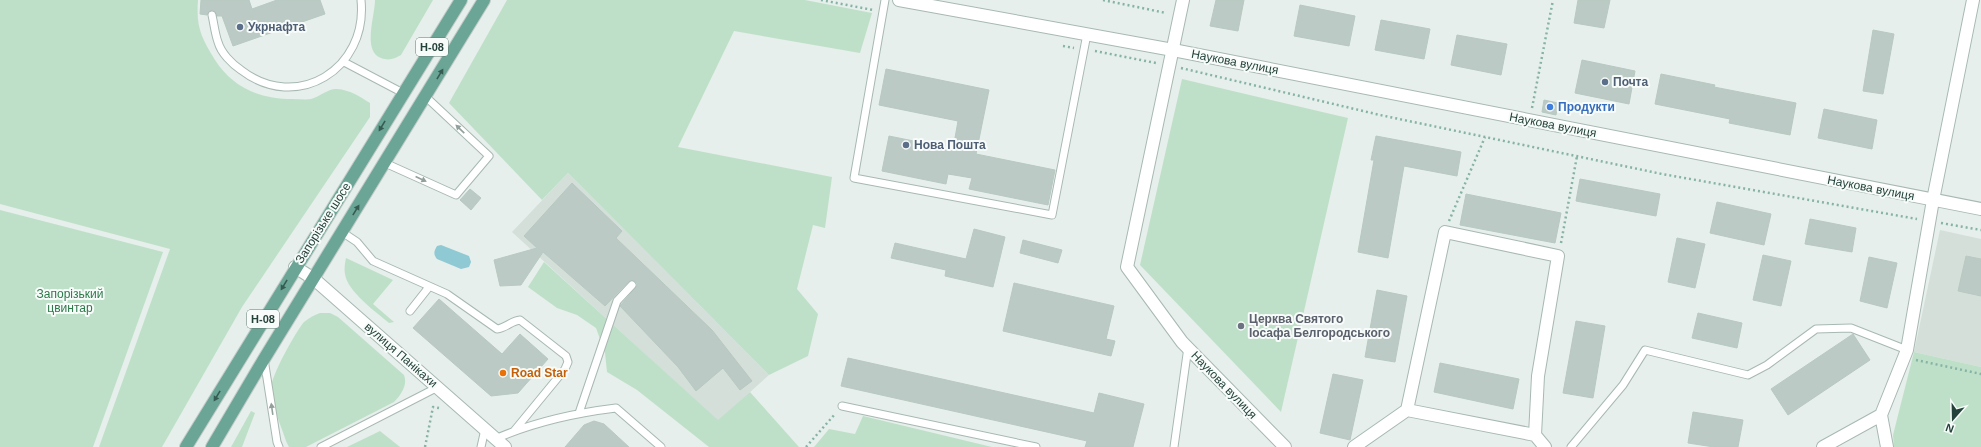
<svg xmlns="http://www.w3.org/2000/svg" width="1981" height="447" viewBox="0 0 1981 447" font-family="Helvetica,sans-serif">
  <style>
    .built { fill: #d4dfda }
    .green { fill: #bfe0c8 }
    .water { fill: #8ec9d4 }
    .building { fill: #bbcac4; stroke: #b8c9c2 }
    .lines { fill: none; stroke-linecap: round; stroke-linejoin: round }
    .service-casing { stroke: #a8b8b2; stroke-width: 9 }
    .minor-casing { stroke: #a8b8b2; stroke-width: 14 }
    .tertiary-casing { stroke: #a8b8b2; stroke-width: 14 }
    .primary-casing { stroke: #c2cac8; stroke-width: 14 }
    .path { stroke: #86b3a5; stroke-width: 2.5; stroke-dasharray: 2 3; stroke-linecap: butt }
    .service { stroke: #fff; stroke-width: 7 }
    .minor { stroke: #fff; stroke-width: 12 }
    .tertiary { stroke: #fff; stroke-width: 12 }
    .primary { stroke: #6aa596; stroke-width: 12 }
    .oneway { fill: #365b51 }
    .oneway2 { fill: #92a09c }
    .service-dot { fill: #5c6f8a; stroke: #f7fbf9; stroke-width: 1.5 }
    .shop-dot { fill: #3f7fe0; stroke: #f7fbf9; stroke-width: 1.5 }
    .worship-dot { fill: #6b7280; stroke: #f7fbf9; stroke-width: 1.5 }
    .food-dot { fill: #e8710a; stroke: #f7fbf9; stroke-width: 1.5 }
    .labels { text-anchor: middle; stroke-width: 4; stroke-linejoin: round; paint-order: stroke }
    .shield { fill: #f7fbf9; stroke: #637a73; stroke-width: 1 }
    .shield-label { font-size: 11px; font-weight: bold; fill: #24423a }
    .service-label { font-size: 12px; font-weight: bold; fill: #4e5e75; stroke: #f7fbf9; text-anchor: start }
    .street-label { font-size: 12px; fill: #24423a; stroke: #f7fbf9 }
    .shop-label { font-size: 12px; font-weight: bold; fill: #366cbe; stroke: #f7fbf9; text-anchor: start }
    .park-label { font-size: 12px; fill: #2d7a4b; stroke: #f7fbf9 }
    .worship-label { font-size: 12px; font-weight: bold; fill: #5b616d; stroke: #f7fbf9; text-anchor: start }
    .food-label { font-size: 12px; font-weight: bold; fill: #c56008; stroke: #f7fbf9; text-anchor: start }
  </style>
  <rect width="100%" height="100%" fill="#e6efeb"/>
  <path class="built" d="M568,173L769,375L718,421L512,232Z
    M1940,230L1981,239V367L1914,352Z"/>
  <path class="green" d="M0,0H198C196,27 201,37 215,60C233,88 260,99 293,99C299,99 306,100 311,99C319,97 329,88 337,89C350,90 359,96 370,103V117L242,307L162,447H99L170,249L0,204Z
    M375,0H433L401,55C394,59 389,61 381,58C362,51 375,16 375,0Z
    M507,0H805L872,13L860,53L734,31L678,147L832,177L825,228L813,225L797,289L818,314L808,356L769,375L568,173L542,200L449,103Z
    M1182,79L1348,118L1281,412L1140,265Z
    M0,210L163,252L93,447H0Z
    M346,258L393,280L373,304L394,322L389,323C376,312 347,291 345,274C344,269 345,263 346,258Z
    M544,262L718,420L750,392L799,447H709L637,390L607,372L605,353L596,328L577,315L557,308L528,287Z
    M320,313H330L338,317L404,375C408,385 401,395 394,402L306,447H289L286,441C282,428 270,401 271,388C271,376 296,331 304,322C309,318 314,315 320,313Z
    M1914,352L1981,367V447H1894L1893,435Z
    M251,411L255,413L242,447H231Z
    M863,416L992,447H814L829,429L855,434Z
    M380,431L400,447H347Z"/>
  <path class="water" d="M441,245L469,256L471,262L469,267L461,269L437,259C433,254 434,251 437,246Z"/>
  <path class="building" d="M201,0H249L252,9L277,0H320L325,14L233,46L222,16H217L213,10L209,11L207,15L200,14Z
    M1216,0H1244L1238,31L1210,26Z
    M1578,0H1610L1604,28L1574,23Z
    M1300,5L1355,16L1349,46L1294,36Z
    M1381,20L1430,29L1424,59L1375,50Z
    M1873,30L1894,34L1883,94L1863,91Z
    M1457,35L1507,44L1501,75L1451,65Z
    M1582,60L1635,71L1629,104L1575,93Z
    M886,69L989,90L976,154L1055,170L1048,205L969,189L972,178L948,174L946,184L882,171L889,136L953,149L958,121L879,105Z
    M1661,74L1715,85L1714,87L1796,103L1790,135L1729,123L1730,119L1655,104Z
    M1544,100L1558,103L1556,115L1542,112Z
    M1824,109L1877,120L1872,149L1818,138Z
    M1376,136L1461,152L1457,176L1404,166L1388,258L1358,252L1374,160H1371Z
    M1580,179L1660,194L1656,216L1576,201Z
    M572,183L622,231L616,238L712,330L752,381L740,390L723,368L696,391L678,367L620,306L637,286V283L634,280L628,282L605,306L543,252L521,285L500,286L494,260L537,248L524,236Z
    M470,189L481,198L471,210L460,200Z
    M1466,194L1561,213L1555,243L1460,225Z
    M1717,202L1771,214L1764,245L1710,233Z
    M1810,219L1856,228L1852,252L1805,244Z
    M974,229L1005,237L993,287L945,276L946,270L891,258L895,243L966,259Z
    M1677,238L1705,244L1695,288L1668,282Z
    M1023,240L1062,250L1058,263L1020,253Z
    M1763,255L1791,261L1781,306L1753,300Z
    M1966,256L1981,259V296L1958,291Z
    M1869,257L1897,263L1887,308L1860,301Z
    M1014,283L1114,306L1106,339L1115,341L1111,356L1003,331Z
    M1377,290L1407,296L1395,362L1365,357Z
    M439,299L502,354L520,334L548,359L518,393L491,396L413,328Z
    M1698,313L1742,323L1737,348L1692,338Z
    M1576,321L1605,326L1593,398L1563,393Z
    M1853,334L1870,360L1788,415L1771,389Z
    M848,358L1094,413L1099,393L1144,404L1133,447H1085L1087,441L841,386Z
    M1440,363L1519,379L1513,409L1434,392Z
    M1333,374L1363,380L1350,440L1320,433Z
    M1693,412L1743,420L1738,447H1714L1688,443Z
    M594,421L604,424L629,447H565L584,425Z"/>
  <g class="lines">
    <g class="service-casing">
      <path id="service" d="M885,0L854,178L1052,215L1087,34
        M212,15C214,24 215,34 218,42C221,53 232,64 241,70C297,113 368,69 361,0
        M344,62L403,93
        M385,163L456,195L489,156L426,97
        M342,232L357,242L373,261L447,294L497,329C506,328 511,321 520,320L566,356L568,362L565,369L514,431
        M410,311L429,287
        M264,359L277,442L279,447
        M842,406L1036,447
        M579,413L617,301L632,285
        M495,439C534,422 575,413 616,408L661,447
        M321,447L438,387
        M481,447L485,429
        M1174,447L1188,347
        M1571,447L1623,385L1645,350L1748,375L1767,365L1816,329L1851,328L1907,350"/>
    </g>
    <g class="minor-casing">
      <path id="minor" d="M1183,0L1127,267L1182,342L1285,447
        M1407,410L1445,232L1558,256L1538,376L1535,435L1545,447
        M1881,415L1887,447
        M1354,447L1407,410L1535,435
        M1823,447L1881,415L1907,350L1933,200L1973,0"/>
    </g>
    <g class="tertiary-casing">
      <path id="tertiary" d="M899,0L1173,50L1981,209
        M295,267L314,279L505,447"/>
    </g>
    <g class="primary-casing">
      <path id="primary" d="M186,447L461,0
        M212,447L264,359L484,0"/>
    </g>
    <path class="path" d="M821,0L873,10
      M1103,0L1166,13
      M1063,46L1074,48
      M1095,51L1156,63
      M1181,68L1380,115L1662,174L1917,219
      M1532,108L1553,0
      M1449,221L1485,137
      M1941,223L1981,230
      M1561,243L1577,156
      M1916,360L1981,374
      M425,447L433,407L439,408
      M806,447L835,414"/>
    <use href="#service" class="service"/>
    <use href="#minor" class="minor"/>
    <use href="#tertiary" class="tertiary"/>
    <use href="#primary" class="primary"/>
  </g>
  <defs><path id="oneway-solid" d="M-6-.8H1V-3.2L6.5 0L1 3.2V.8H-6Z"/></defs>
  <g class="oneway">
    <use href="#oneway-solid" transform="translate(440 74) rotate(-59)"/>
    <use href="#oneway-solid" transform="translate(382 126) rotate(121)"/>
    <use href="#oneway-solid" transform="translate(356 210) rotate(-58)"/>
    <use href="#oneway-solid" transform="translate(284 285) rotate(121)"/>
    <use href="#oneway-solid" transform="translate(217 396) rotate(121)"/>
  </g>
  <g class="oneway2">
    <use href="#oneway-solid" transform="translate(460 129) rotate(-136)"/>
    <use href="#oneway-solid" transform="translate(421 179) rotate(25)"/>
    <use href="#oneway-solid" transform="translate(272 409) rotate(-98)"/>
  </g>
  <g class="service-dot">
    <circle cx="240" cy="27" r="4"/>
    <circle cx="1605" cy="82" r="4"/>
    <circle cx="906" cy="145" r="4"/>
  </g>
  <circle class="shop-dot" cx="1550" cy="107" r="4"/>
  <circle class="worship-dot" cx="1241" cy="326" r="4"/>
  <circle class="food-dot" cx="503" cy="373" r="4"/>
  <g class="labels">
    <g class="shield">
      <rect x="416" y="38" width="32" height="18" rx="3"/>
      <rect x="247" y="310" width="32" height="18" rx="3"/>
    </g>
    <g class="shield-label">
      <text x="432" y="51">Н-08</text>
      <text x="263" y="323">Н-08</text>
    </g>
    <g class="service-label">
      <text x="248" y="31">Укрнафта</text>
      <text x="1613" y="86">Почта</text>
      <text x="914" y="149">Нова Пошта</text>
    </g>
    <g class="street-label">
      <text transform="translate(1235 62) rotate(11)" y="4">Наукова вулиця</text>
      <text transform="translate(1553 125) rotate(11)" y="4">Наукова вулиця</text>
      <text transform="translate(1871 188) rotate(11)" y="4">Наукова вулиця</text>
      <text transform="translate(323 223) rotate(-58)" y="4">Запорізьке шосе</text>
      <text transform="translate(401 355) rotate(41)" y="4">вулиця Панікахи</text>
      <text transform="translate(1224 385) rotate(46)" y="4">Наукова вулиця</text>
    </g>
    <g class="shop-label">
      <text x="1558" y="111">Продукти</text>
    </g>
    <g class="park-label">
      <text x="70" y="298">Запорізький<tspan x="70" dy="14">цвинтар</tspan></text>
    </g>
    <g class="worship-label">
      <text x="1249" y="323">Церква Святого<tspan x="1249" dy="14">Іосафа Белгородського</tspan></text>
    </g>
    <g class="food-label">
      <text x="511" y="377">Road Star</text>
    </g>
  </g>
  <g transform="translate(1953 419) rotate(200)" stroke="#f7fbf9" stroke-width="3" paint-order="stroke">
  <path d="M0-3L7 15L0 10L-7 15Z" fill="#24423a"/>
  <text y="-6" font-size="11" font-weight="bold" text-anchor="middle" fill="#24423a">N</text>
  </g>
</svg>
